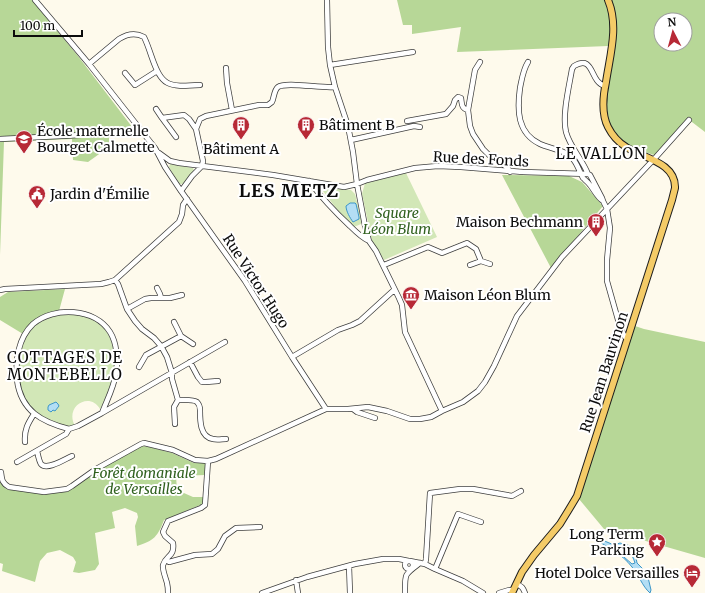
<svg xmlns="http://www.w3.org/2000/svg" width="705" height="593" viewBox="0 0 705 593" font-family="Merriweather,serif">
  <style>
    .green { fill: #d2e7b7 }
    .forest { fill: #b7d797; fill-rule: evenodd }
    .water { fill: #b3def4; stroke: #3c96c8; fill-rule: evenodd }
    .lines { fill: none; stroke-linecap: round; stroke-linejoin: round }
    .minor-casing { stroke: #3f3f3f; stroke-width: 6 }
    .major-casing { stroke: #1d1d1d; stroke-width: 8 }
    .minor { stroke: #fff; stroke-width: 4.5 }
    .major { stroke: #f4cb67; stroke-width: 6 }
    .labels { text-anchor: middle; stroke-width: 4; stroke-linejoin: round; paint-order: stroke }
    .poi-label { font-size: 14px; fill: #0c0c0c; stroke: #fff; text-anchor: start }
    .street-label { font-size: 14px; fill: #0c0c0c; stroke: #fff }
    .park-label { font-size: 14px; font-style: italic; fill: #30611f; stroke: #fff }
    .neighbourhood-label { font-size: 15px; letter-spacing: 1px; fill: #0c0c0c; stroke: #fff }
    .district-label { font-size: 18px; font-weight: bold; letter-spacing: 1px; fill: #0c0c0c; stroke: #fff }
  </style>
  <rect width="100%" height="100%" fill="#fefaec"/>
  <path class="green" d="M170,164L193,168L194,170L184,183L182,184H179L169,167Z
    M406,173L437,237L384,260L372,241L362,194L365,183Z
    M325,186L351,190L355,194L362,222L361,224L354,227L335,210V207L323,191L324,187Z
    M62,314C67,314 73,313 78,314C113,320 120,354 112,384C109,393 104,402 100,409C90,391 64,406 75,426C66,427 59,425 51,421C41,417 31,410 25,400C14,381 16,340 34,326C42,319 52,317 62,314Z"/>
  <path class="forest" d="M0,0H32L78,56L139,136L109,138V147L88,162L73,160L72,139L4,142L0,255Z
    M397,0H705V132L688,119L657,156L642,151L621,141L607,121L606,97L615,46H608L457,52L461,27L412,34V25H403ZM661,20H685V44H661Z
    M502,175L569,176L582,182L603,206L551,268Z
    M65,289L59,311L37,318L31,323L23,334L0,320V297L8,292Z
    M635,326L644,329L705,342V558L604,529L579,499Z
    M142,446L149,447L172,453L194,463H205V475L176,476L177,490L193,497H204L203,504L164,520C158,536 154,541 137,546L135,526L138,517L137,513L125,508L112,512L115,528L95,533L99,564L95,570L79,573L73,572L76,562L73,557L60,550L47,553L40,561L35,582L2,571L3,564L0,563V471L1,482L6,489L45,494L68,491L74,487L97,471Z"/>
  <path class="water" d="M350,203H355L356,204L359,217V219L353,222C350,218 346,211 346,206Z
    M56,402L58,404L59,406L55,411L53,410L51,412L48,410V407L49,405Z
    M595,537L614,545L620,543L634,547L637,563L647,573L651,590L650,593C642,586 639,575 632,567C622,554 608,547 594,539ZM620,546C629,549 632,554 635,563L632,564L616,550Z"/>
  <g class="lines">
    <g class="minor-casing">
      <path id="minor" d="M35,0L89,64L155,148L165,167L181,191L245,281L292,357L326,409
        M327,0L328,47L330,65L335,87L348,126L353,152L357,184L365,226L369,241L376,251L399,298L402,305L405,332L442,411
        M480,62L475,70L468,110L470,126L473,134L483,149L490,156L507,167L509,170L510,172
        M528,62C523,70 522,78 520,88C517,110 517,133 540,144C551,149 566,150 573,159C578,165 580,173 583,178C585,180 588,182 590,185C594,190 597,197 603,201
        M89,64L119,39C127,34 135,32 144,37C147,43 149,49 151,55C162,87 167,87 200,85
        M330,65L413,52
        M226,68L227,83L232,110
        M125,73L135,85L157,71
        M605,86C589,82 595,54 574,66L572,69C569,87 562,115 566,132C570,147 582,159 588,174L590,175L602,198L603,201L607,209L610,228L607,260V281L620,327L625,337L628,338
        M156,109L162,118
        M407,121L446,114L453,106L455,100L458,97L461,98C462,104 461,108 468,110
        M176,137L162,118L184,115L189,119L196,129
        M0,139L143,132
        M351,140L414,126L420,127
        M159,153L170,161L179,163L273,175L344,187L357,184L367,180L415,168L438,166L461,167L523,172L588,174
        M202,166L203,161L196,129L200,119L206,116L259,105H268L272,102C274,98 274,90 278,87C286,81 323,89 335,87
        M309,181C321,197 335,212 350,226C356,232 362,238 369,241
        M181,191L192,176L202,166
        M384,265L428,247L442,253L467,243L476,249L481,261L490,264
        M470,265L481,261
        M115,280L118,284L127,309L135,321L142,329L154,338L161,346L167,357L172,373V379L178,400L174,407L175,424
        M157,288L160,294L161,298
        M0,290L5,289L101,284L109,282L115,280L179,222L182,214L183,205L187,199
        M127,309L145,299L151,298H170L182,295
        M181,336L193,344
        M292,357L338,330L352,325L360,321L394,290
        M190,362L198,377L202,382H206L218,381
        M139,367L146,355L181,336L174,322
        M178,400C183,400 193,399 197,402C199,404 200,407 200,410C200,421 200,437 213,439C217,440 222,439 226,439
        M353,409L357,412L375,418
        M69,429C42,422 21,411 17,380C15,361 18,338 33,324C54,306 95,308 110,332C117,343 118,360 116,373C114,387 107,400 102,413
        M25,442C24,430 28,423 34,414
        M37,451C38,455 39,461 41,464C47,471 65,459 72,456
        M17,462L66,434L69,429L78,426L102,413L225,342
        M1,472C2,480 2,483 9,487L44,492L67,489L72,486L96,469L141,444L144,443L173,450L195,460L208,461L216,459L326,409H348L368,407L387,411L410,419H420L431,417L442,411L463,402L478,391L485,382L494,366L517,316L562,257L656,157L689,120
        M166,560L169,562L195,555L212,554L218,549L225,536L236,528L260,527
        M410,561L425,564L435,569L463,581L483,593
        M405 565a4 4 0 1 1 8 0a4 4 0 1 1-8 0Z
        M425,564L426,559L430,493L460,489H473L512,496L521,491
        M349,566L350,593
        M435,569L458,514L481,522
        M296,580L298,593
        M516,584C522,586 523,588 525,593
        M168,593C168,590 168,587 167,583C166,579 162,569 163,565C166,555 175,557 173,543L165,536L163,532L168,521L201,508L205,505L208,461
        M262,593L307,577L355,564L383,559H399L409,561
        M405,593C405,573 404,575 420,563
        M499,593L509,590H513"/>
    </g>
    <g class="major-casing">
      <path id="major" d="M512,593L522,572L534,555L560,524L568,511L577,496L672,200C673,196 674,192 675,188C676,162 642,158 626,147C618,142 612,135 608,127C601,113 603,96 606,82C610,55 619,26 608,0"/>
    </g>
    <use href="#minor" class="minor"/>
    <use href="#major" class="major"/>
  </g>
  <defs>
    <g id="building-pin" transform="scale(0.9)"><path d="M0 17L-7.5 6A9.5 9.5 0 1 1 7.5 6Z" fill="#b72936" stroke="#fff"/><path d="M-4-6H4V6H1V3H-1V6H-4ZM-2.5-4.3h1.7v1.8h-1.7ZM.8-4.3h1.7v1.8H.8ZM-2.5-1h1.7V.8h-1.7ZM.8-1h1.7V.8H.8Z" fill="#fff"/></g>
    <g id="school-pin" transform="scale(0.9)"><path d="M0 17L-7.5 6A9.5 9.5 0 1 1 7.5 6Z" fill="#b72936" stroke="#fff"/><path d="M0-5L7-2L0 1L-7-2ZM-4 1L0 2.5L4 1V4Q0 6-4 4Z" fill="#fff"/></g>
    <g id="civic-pin" transform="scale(0.9)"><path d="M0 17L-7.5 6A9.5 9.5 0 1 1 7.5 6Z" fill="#b72936" stroke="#fff"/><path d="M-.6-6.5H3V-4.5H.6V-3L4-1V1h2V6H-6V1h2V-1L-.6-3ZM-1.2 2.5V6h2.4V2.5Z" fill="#fff"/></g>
    <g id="museum-pin" transform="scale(0.9)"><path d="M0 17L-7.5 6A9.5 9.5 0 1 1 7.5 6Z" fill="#b72936" stroke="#fff"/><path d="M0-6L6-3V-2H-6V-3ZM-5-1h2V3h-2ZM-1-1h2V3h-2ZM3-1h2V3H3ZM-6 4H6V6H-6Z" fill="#fff"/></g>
    <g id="sight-pin" transform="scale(0.9)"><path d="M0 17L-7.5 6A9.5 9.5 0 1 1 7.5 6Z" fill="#b72936" stroke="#fff"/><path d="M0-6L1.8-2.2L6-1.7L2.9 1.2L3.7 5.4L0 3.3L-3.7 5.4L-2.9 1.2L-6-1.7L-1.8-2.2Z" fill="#fff"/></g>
    <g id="hotel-pin" transform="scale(0.9)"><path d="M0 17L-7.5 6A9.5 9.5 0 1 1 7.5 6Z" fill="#b72936" stroke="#fff"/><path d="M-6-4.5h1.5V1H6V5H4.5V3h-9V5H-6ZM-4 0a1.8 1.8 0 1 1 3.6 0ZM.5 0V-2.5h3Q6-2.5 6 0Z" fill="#fff"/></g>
  </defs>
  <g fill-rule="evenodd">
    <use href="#building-pin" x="241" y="125"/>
    <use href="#building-pin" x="306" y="125"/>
    <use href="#school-pin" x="24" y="139"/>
    <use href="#civic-pin" x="37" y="194"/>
    <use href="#building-pin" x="596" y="222"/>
    <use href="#museum-pin" x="411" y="295"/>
    <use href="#sight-pin" x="657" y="542"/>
    <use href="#hotel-pin" x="692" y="573"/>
  </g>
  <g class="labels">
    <g class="poi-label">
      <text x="319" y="130">Bâtiment B</text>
      <text x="37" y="136">École maternelle<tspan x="37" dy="16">Bourget Calmette</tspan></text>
      <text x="241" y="154" text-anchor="middle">Bâtiment A</text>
      <text x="50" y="199">Jardin d'Émilie</text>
      <text x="583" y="227" text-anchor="end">Maison Bechmann</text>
      <text x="424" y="300">Maison Léon Blum</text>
      <text x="644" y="539" text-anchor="end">Long Term<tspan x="644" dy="16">Parking</tspan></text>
      <text x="679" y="578" text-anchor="end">Hotel Dolce Versailles</text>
    </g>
    <g class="street-label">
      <text transform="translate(481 159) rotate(3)" y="5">Rue des Fonds</text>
      <text transform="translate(256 281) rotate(57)" y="5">Rue Victor Hugo</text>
      <text transform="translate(604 372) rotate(-72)" y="5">Rue Jean Bauvinon</text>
    </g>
    <g class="park-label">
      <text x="397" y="218">Square<tspan x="397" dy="16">Léon Blum</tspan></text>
      <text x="144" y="478">Forêt domaniale<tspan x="144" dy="16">de Versailles</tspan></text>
    </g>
    <g class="neighbourhood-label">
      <text x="601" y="159">LE VALLON</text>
      <text x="65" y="363">COTTAGES DE<tspan x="65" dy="17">MONTEBELLO</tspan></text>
    </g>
    <g class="district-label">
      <text x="289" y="197">LES METZ</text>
    </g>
  </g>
  <g transform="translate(673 32) rotate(354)"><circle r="19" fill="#ffffff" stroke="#9e9e9e"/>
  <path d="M0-3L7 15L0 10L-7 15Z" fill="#b72936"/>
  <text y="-6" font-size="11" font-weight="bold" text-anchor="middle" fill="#0c0c0c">N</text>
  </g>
  <path d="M14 30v6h68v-6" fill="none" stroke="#0c0c0c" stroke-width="2"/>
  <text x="20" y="30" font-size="12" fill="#0c0c0c" stroke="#ffffff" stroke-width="3" paint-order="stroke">100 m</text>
</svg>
